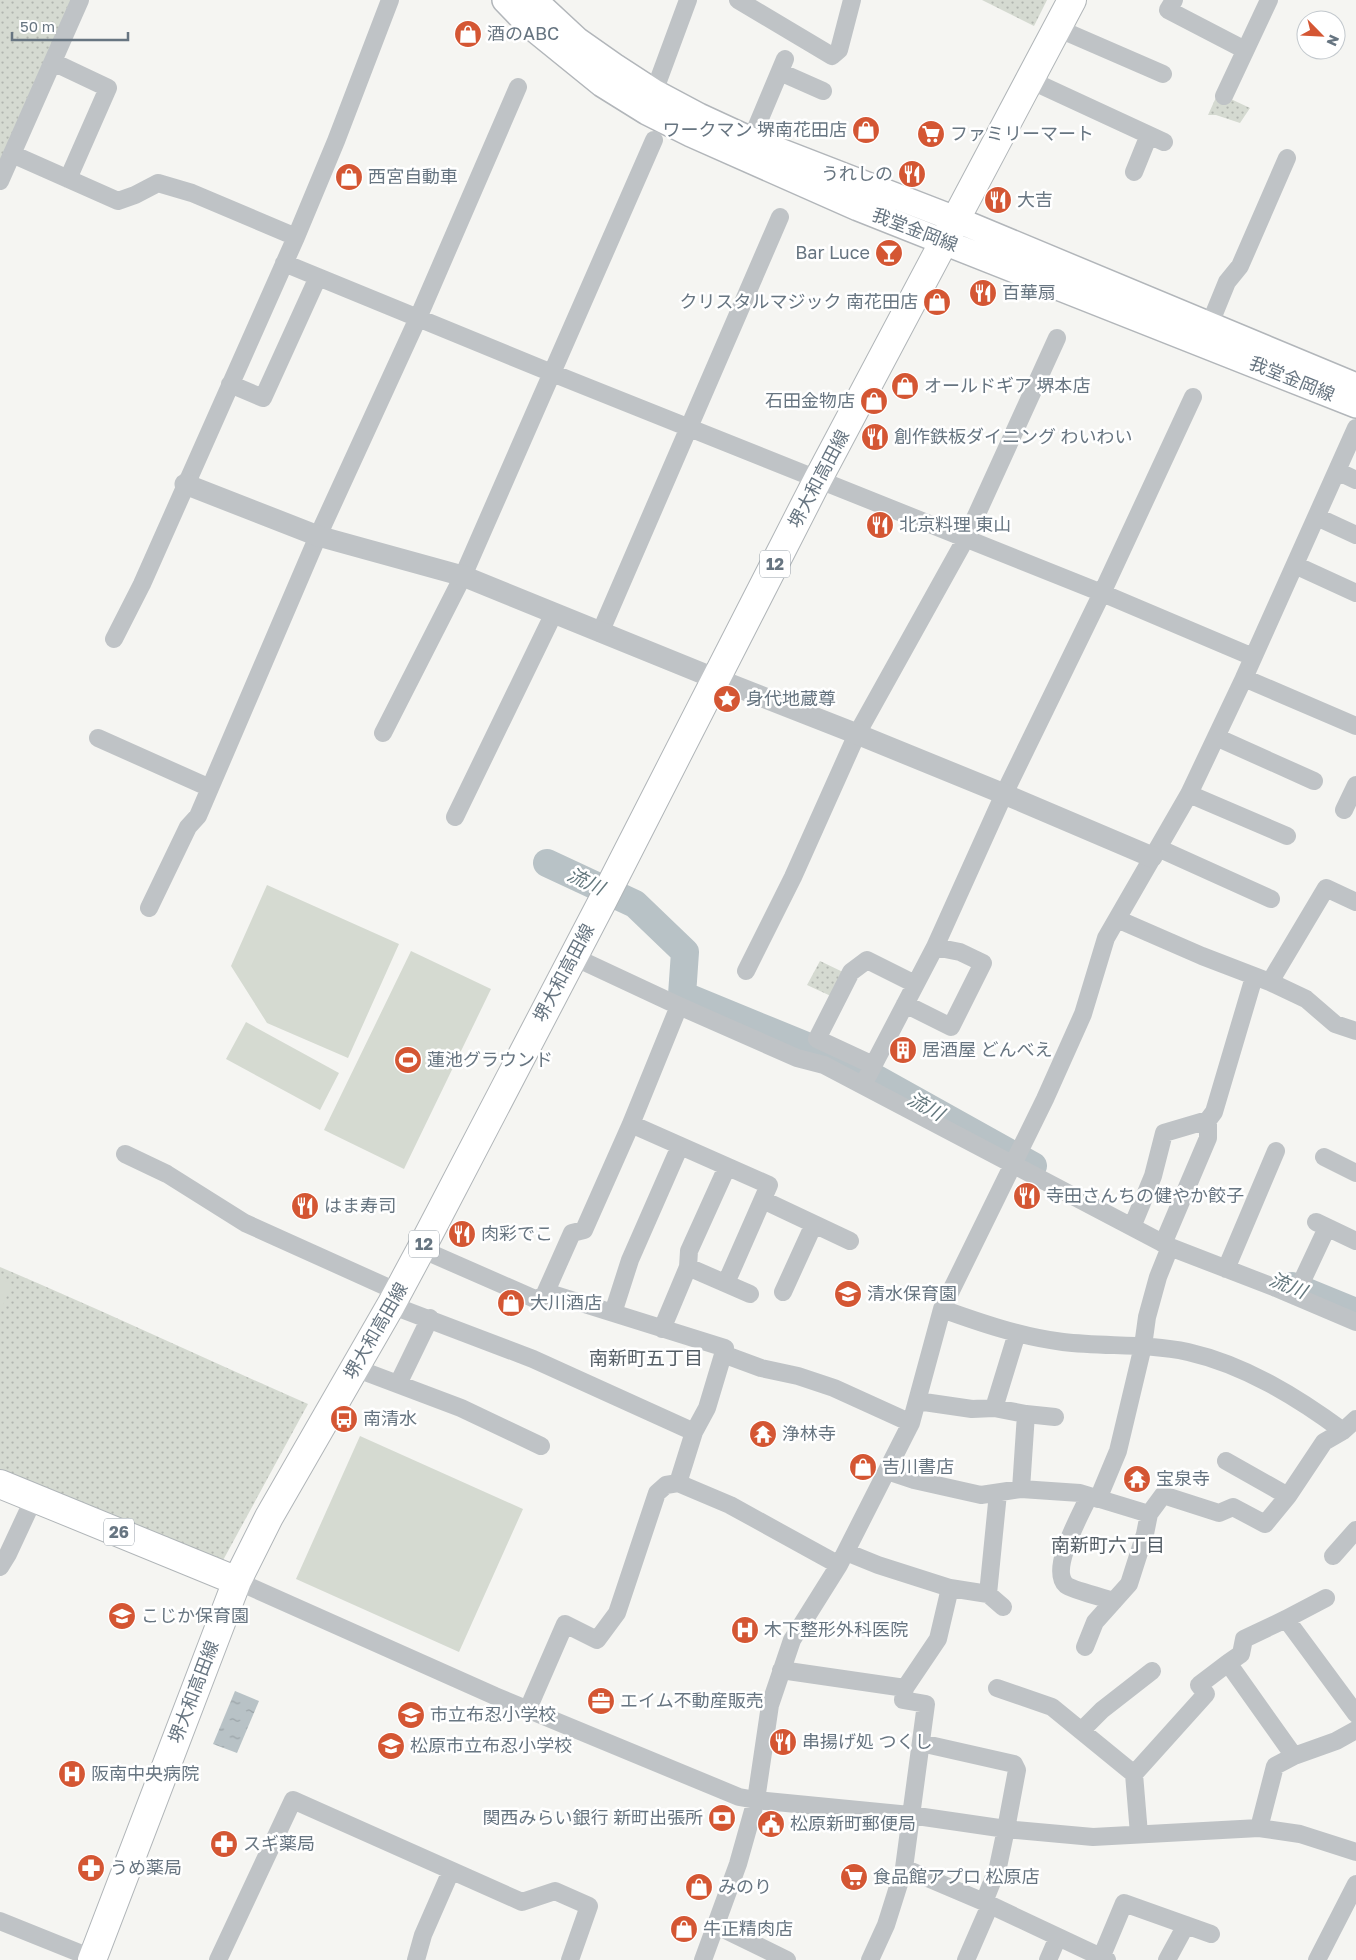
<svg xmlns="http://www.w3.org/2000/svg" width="1356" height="1960" viewBox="0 0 1356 1960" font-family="'Golos Text','Noto Sans JP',sans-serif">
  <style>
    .park { fill: url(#park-dots) }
    .pitch { fill: #d5dad1 }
    .water { fill: url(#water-ripples) }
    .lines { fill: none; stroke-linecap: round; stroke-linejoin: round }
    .river { stroke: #b8c2c6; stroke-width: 28 }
    .secondary-casing { stroke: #b2b6ba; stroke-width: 28 }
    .primary-casing { stroke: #b0b5b8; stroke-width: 30 }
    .minor { stroke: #bfc3c6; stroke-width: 18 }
    .tertiary { stroke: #bfc3c6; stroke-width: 21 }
    .secondary { stroke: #fff; stroke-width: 25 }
    .primary { stroke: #fff; stroke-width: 28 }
    .labels { text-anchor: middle; stroke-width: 5; stroke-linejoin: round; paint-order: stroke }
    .shield { fill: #fff; stroke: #959ea7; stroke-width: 1 }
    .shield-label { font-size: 16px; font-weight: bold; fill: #677581 }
    .poi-label { font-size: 18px; fill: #677581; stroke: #fff; text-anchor: start }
    .street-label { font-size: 18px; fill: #677581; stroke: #fff }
    .water-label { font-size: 19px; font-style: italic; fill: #63777d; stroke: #fff }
    .neighbourhood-label { font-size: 19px; fill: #545e66; stroke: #fff }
  </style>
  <defs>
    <pattern id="park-dots" width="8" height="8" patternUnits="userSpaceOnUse" patternTransform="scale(1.25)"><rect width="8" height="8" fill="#d5dad1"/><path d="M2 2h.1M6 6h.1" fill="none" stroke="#b1b5af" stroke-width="1.8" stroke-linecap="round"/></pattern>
    <pattern id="water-ripples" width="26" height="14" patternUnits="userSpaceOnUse" patternTransform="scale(1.25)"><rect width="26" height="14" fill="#b8c2c6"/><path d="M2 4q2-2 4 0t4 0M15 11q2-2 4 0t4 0" fill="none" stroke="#99a2a6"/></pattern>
  </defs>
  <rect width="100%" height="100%" fill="#f5f5f2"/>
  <path class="park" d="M0,0H73L0,162Z
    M982,0H1047L1034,26Z
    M1218,93L1250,108L1240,123L1216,115H1208Z
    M820,961L845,973L833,997L807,985Z
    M0,1267C104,1311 205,1359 308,1404L221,1564L0,1472Z"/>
  <path class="pitch" d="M267,885L399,944L348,1058L267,1023L231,966Z
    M411,951L491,989L404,1169L324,1130Z
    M246,1022L339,1073L320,1110L226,1059Z
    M0,1279L12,1284L0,1312Z
    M360,1436L523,1509L459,1652L296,1579Z"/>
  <path class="water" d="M235,1691L259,1701L237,1753L213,1744Z"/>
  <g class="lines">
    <path class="river" d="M547,863L635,904L685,952L682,995L848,1063L1033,1166
      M1292,1286L1356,1312"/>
    <g class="secondary-casing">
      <path id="secondary" d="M505,0L528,24L602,84L647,112L691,134L858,208L1356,405
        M534,0L577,40L614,66L654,92L699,116L751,140L955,219L1356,386"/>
    </g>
    <g class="primary-casing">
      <path id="primary" d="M0,1484L237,1581
        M92,1960L237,1581L269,1517L391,1305L421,1249L602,902L818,479L1072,0"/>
    </g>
    <path class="minor" d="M738,0L832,56L839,50L852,0
      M1174,0L1168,10L1245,50
      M1057,28L1163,74
      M53,62L108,88L68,179
      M780,72L823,91
      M1030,80L1164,142
      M654,92L688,0
      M1224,96L1269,0
      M751,140L785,59
      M12,154L118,201L135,195L158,183L192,193L296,237
      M1134,172L1149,135
      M0,181L80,0
      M284,263L552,373L1102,593L1253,657
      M1209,326L1227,282L1240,266L1287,158
      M230,384L263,398L318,277
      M1356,428L1244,678L1356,726
      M1337,471L1356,480
      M1317,517L1356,535
      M1295,565L1356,593
      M600,633L780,217
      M114,639L142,584L296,237L336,141L390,0
      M383,733L463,576L654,140
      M1216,737L1314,781
      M98,738L210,788L318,536L418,318L518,87
      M1189,794L1287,836
      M1344,810L1356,785
      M455,817L554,613
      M1158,848L1271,899
      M149,908L188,827L198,816L210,788
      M1117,919L1202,956L1270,982L1306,999L1335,1024L1356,1031
      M572,956L679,1006L797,1058L824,1065L1170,1247L1276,1288L1356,1322
      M746,971L793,877L857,734L966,538L1057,338
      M1270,982L1326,888L1356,902
      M905,1004L951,1027L983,963L960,952L935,947
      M873,1065L817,1039L851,972L867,960L915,984
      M863,1085L935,947L1004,794L1102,593L1193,397
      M631,1124L769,1185L726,1283
      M125,1154L167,1174L245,1223L398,1292
      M1324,1157L1356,1173
      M763,1200L850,1241
      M1316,1222L1356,1241
      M1132,1227L1153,1176L1164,1133L1208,1120L1214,1112L1254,977
      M1163,1244L1208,1138V1120
      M421,1249L535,1299L544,1296L572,1233L584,1230L631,1124L679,1006
      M688,1267L750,1294
      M1226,1269L1276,1151
      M546,1292L725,1348L707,1408L694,1432
      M783,1292L814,1224
      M1295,1296L1325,1232
      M391,1305L533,1359L694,1432L678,1483
      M942,1309C981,1323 1022,1337 1063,1342C1105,1347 1147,1343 1188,1352C1245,1365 1297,1397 1343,1431
      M613,1313L630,1260L680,1146
      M662,1329L688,1267L689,1251L727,1167
      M723,1354L761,1368L798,1376L834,1388L911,1423
      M355,1368L461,1408L541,1446
      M398,1384L430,1318
      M917,1401L972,1409L994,1408L1026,1414L1055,1417
      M994,1408L1017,1333
      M1226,1461L1288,1496
      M887,1471L914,1480L981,1495L1021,1489L1080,1493L1149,1514L1163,1495L1219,1513L1233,1507L1265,1524L1288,1496L1324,1442L1343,1431L1356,1419
      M1021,1489L1026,1414
      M1089,1496C1081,1514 1049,1569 1066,1585C1072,1590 1105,1598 1114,1601
      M1098,1499L1118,1451L1143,1346L1147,1317L1158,1277L1170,1247
      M846,1552L878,1565L950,1588L988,1594L1003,1607
      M1333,1556L1356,1530
      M0,1567L8,1554L34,1498
      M237,1581L495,1696L739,1797L756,1800L910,1815L1006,1829L1017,1770L1014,1764L921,1743
      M988,1594L998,1493
      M1286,1619L1356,1714
      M1085,1647L1095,1622L1129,1584L1145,1534L1149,1514
      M781,1670L905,1688L938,1639L950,1588
      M997,1688L1052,1707L1134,1774
      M528,1709L565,1624L597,1640L617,1613L657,1493L666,1485L678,1483L730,1505L839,1565
      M1081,1731L1102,1710L1152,1671
      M1294,1756L1336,1741L1356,1730
      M1259,1828L1300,1834L1356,1852
      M1139,1834L1134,1774L1206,1694L1199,1685L1228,1663
      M904,1868L984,1902
      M0,1921L92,1958
      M715,1925L787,1960
      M1101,1958L1124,1903L1211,1934
      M218,1960L293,1800L522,1902L555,1891L589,1906L570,1960
      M416,1960L423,1935L451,1871
      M703,1960L738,1864L756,1800L770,1705L792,1640L839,1565L911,1423L942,1309L1045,1099L1083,1014L1106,938L1189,794L1244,678
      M870,1960L886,1925L904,1868L926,1704L903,1700L905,1688
      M966,1960L990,1905
      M1048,1960L1058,1937
      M1107,1960L984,1902L998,1867L1006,1829L1093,1837L1259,1828L1275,1766L1294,1756L1228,1663L1241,1654L1244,1639L1286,1619L1326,1598
      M1167,1960L1186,1925
      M1317,1960L1356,1884"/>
    <path class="tertiary" d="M185,484L318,536L463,576L704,674L857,734L1004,794L1152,857"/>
    <use href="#secondary" class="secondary"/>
    <use href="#primary" class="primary"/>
  </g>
  <defs>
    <g id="shop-disc" transform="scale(1.4375)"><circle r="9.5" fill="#d45633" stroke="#fff"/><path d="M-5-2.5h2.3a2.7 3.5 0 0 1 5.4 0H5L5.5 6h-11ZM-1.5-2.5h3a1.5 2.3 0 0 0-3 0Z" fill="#fff"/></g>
    <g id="supermarket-disc" transform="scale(1.4375)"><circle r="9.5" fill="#d45633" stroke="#fff"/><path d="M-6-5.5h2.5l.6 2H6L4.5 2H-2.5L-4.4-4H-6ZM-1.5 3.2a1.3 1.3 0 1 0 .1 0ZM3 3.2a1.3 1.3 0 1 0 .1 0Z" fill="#fff"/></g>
    <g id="restaurant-disc" transform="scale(1.4375)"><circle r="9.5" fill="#d45633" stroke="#fff"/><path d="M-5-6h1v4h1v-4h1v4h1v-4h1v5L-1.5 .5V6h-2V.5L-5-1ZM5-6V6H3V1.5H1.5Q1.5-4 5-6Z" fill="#fff"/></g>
    <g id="bar-disc" transform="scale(1.4375)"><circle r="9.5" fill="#d45633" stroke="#fff"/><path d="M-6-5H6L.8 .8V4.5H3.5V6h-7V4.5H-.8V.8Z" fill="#fff"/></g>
    <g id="sight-disc" transform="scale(1.4375)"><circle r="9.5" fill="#d45633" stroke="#fff"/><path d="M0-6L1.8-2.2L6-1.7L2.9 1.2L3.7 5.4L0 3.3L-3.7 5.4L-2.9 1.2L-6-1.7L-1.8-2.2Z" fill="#fff"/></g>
    <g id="building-disc" transform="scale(1.4375)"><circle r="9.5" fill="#d45633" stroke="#fff"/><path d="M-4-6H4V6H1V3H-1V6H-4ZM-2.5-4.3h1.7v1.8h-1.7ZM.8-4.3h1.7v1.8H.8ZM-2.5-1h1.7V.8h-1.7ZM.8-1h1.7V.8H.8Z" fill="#fff"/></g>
    <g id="stadium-disc" transform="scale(1.4375)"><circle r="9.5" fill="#d45633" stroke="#fff"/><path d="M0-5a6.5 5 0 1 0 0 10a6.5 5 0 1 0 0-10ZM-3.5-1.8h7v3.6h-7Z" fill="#fff"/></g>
    <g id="school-disc" transform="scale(1.4375)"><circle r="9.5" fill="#d45633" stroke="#fff"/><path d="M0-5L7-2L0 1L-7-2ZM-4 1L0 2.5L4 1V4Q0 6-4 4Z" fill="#fff"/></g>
    <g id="bus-disc" transform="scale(1.4375)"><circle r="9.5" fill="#d45633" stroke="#fff"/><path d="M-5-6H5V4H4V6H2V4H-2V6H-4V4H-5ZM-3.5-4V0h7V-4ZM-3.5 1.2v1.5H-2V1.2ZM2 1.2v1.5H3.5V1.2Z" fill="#fff"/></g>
    <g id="temple-disc" transform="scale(1.4375)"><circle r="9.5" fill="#d45633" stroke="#fff"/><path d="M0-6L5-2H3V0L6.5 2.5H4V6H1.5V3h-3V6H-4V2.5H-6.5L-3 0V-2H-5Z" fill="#fff"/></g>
    <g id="hospital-disc" transform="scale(1.4375)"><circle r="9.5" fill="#d45633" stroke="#fff"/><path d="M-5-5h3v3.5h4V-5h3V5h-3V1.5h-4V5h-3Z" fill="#fff"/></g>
    <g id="office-disc" transform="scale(1.4375)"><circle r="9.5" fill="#d45633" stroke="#fff"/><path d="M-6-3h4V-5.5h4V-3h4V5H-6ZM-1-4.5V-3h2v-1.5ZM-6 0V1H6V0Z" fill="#fff"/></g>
    <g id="bank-disc" transform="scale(1.4375)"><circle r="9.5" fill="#d45633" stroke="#fff"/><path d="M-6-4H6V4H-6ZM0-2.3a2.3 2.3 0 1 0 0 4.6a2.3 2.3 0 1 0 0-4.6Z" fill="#fff"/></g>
    <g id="civic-disc" transform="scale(1.4375)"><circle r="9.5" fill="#d45633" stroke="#fff"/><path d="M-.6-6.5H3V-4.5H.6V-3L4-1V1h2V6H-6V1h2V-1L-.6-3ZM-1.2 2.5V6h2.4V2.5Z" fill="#fff"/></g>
    <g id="pharmacy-disc" transform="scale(1.4375)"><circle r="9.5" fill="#d45633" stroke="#fff"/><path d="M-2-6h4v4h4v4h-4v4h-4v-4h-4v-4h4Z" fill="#fff"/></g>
  </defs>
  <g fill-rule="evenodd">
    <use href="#shop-disc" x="468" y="34"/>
    <use href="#shop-disc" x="866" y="130"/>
    <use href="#supermarket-disc" x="931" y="134"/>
    <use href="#restaurant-disc" x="912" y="174"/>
    <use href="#shop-disc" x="349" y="177"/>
    <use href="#restaurant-disc" x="998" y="200"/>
    <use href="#bar-disc" x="889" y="253"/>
    <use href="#restaurant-disc" x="983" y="293"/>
    <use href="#shop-disc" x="937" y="302"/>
    <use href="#shop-disc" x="905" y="386"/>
    <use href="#shop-disc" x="874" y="401"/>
    <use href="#restaurant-disc" x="875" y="437"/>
    <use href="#restaurant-disc" x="880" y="525"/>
    <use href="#sight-disc" x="727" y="699"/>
    <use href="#building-disc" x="903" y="1050"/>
    <use href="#stadium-disc" x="408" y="1060"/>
    <use href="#restaurant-disc" x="1027" y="1196"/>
    <use href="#restaurant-disc" x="305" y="1206"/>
    <use href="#restaurant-disc" x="462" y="1234"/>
    <use href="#school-disc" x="848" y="1294"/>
    <use href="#shop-disc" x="511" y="1303"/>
    <use href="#bus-disc" x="344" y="1419"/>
    <use href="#temple-disc" x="763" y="1434"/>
    <use href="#shop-disc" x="863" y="1467"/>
    <use href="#temple-disc" x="1137" y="1479"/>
    <use href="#school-disc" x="122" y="1616"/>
    <use href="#hospital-disc" x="745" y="1630"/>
    <use href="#office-disc" x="601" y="1701"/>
    <use href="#school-disc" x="411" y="1715"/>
    <use href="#restaurant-disc" x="783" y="1742"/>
    <use href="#school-disc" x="391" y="1746"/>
    <use href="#hospital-disc" x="72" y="1774"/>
    <use href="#bank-disc" x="722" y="1818"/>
    <use href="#civic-disc" x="771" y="1824"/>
    <use href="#pharmacy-disc" x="224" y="1844"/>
    <use href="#pharmacy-disc" x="91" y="1868"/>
    <use href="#supermarket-disc" x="854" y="1877"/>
    <use href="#shop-disc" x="699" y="1887"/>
    <use href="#shop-disc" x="684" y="1929"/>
  </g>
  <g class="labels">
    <g class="shield">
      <rect x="760" y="550.5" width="30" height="27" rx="4"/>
      <rect x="409" y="1230.5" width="30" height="27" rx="4"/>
      <rect x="104" y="1518.5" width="30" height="27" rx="4"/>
    </g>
    <g class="shield-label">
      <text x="775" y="570">12</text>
      <text x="424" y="1250">12</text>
      <text x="119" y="1538">26</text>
    </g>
    <g class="poi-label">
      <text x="487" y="40">酒のABC</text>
      <text x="847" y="136" text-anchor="end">ワークマン 堺南花田店</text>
      <text x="950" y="140">ファミリーマート</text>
      <text x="893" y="180" text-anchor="end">うれしの</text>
      <text x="368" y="183">西宮自動車</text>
      <text x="1017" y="206">大吉</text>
      <text x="870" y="259" text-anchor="end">Bar Luce</text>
      <text x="1002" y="299">百華扇</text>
      <text x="918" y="308" text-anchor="end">クリスタルマジック 南花田店</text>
      <text x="924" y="392">オールドギア 堺本店</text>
      <text x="855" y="407" text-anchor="end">石田金物店</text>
      <text x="894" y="443">創作鉄板ダイニング わいわい</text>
      <text x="899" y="531">北京料理 東山</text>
      <text x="746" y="705">身代地蔵尊</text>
      <text x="922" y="1056">居酒屋 どんべえ</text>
      <text x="427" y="1066">蓮池グラウンド</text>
      <text x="1046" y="1202">寺田さんちの健やか餃子</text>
      <text x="324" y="1212">はま寿司</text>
      <text x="481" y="1240">肉彩でこ</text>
      <text x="867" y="1300">清水保育園</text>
      <text x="530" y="1309">大川酒店</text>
      <text x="363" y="1425">南清水</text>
      <text x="782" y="1440">浄林寺</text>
      <text x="882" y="1473">吉川書店</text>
      <text x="1156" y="1485">宝泉寺</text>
      <text x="141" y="1622">こじか保育園</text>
      <text x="764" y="1636">木下整形外科医院</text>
      <text x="620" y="1707">エイム不動産販売</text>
      <text x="430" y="1721">市立布忍小学校</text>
      <text x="802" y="1748">串揚げ処 つくし</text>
      <text x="410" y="1752">松原市立布忍小学校</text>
      <text x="91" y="1780">阪南中央病院</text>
      <text x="703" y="1824" text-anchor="end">関西みらい銀行 新町出張所</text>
      <text x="790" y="1830">松原新町郵便局</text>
      <text x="243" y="1850">スギ薬局</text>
      <text x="110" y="1874">うめ薬局</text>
      <text x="873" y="1883">食品館アプロ 松原店</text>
      <text x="718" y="1893">みのり</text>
      <text x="703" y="1935">牛正精肉店</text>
    </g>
    <g class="street-label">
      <text transform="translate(915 230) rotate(21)" y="6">我堂金岡線</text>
      <text transform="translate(1292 379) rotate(22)" y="6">我堂金岡線</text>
      <text transform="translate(819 479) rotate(-62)" y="6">堺大和高田線</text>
      <text transform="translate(564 973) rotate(-62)" y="6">堺大和高田線</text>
      <text transform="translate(376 1331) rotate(-60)" y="6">堺大和高田線</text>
      <text transform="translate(194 1692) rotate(-69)" y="6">堺大和高田線</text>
    </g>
    <g class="water-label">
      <text transform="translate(586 881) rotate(25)" y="7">流川</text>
      <text transform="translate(926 1106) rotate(29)" y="7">流川</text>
      <text transform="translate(1288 1285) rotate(22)" y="7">流川</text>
    </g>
    <g class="neighbourhood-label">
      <text x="646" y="1365">南新町五丁目</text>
      <text x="1108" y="1552">南新町六丁目</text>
    </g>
  </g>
  <g transform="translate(1321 35) rotate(114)"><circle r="24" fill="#ffffff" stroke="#c2c8cd"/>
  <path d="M0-4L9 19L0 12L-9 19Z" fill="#d45633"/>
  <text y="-8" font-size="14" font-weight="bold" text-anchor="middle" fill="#677581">N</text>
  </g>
  <path d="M12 32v8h116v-8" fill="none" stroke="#677581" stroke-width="2.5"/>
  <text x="20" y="32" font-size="15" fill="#677581" stroke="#ffffff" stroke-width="4" paint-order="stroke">50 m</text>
</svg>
